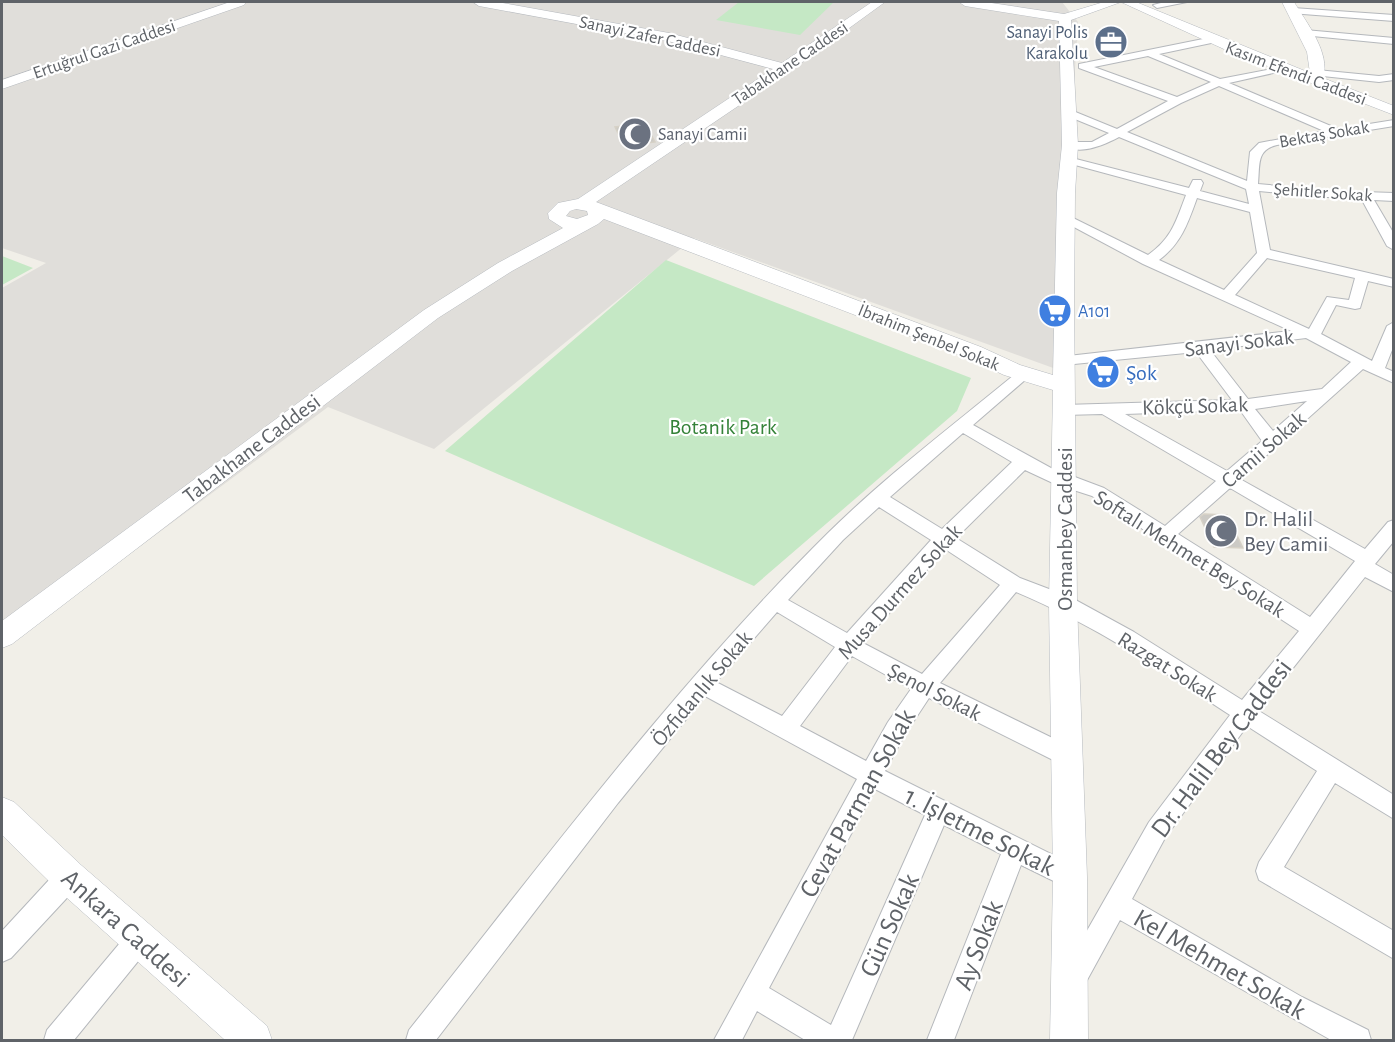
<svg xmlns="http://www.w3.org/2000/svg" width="1395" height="1042" viewBox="0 0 1395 1042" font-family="'Alegreya Sans',sans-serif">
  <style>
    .industrial { fill: #e0deda }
    .green { fill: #c5e8c5 }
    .building { fill: #cccac5; stroke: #d6d1c6; stroke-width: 1.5 }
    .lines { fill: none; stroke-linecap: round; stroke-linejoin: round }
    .street-casing { stroke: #b5b8bc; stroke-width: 2 }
    .secondary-casing { stroke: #b6babf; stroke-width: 1 }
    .street { fill: #fff; fill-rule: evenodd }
    .secondary { fill: #fff; fill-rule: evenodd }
    .labels { text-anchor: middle; stroke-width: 4.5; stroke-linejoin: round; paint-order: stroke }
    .far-service-label { font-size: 18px; fill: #4e5e75; stroke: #fff; text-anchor: end }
    .far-street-label { font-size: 18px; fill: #5f6368; stroke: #fff }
    .far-worship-label { font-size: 18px; fill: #5b616d; stroke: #fff; text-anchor: start }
    .far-shop-label { font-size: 18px; fill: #366cbe; stroke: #fff; text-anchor: start }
    .street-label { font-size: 22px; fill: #5f6368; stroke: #fff }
    .shop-label { font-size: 22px; fill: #366cbe; stroke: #fff; text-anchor: start }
    .park-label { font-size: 22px; fill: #348238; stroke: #fff }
    .worship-label { font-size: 22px; fill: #5b616d; stroke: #fff; text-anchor: start }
    .near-street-label { font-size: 27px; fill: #5f6368; stroke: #fff }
  </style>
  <rect width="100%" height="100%" fill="#f1efe8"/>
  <path class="industrial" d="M2,2H1062L1078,22L1056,369L694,238L434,449L328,407L2,649V288L46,263L2,248Z"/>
  <path class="green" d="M739,2H834L800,35L716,20Z
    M2,256L33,268L2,285Z
    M666,260L971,378L957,411L754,586L445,451Z"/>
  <path class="building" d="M645,124L655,142L624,146L615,127Z
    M1204,514L1227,515L1243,548L1214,547L1200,517Z"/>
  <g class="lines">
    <g class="street-casing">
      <path id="street" d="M1165,2H1187L1157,8L1153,5Z
        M1293,8L1394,15V21L1290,13L1289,11Z
        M1305,30L1394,38V44L1302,35V31Z
        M1213,37L1216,38V42L1159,54L1220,79L1287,66V70L1229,83L1338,129L1394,120V126L1277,145C1256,150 1260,165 1258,184L1332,191L1394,193V201L1374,200L1394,234V250L1387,246L1362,200L1259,191L1270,250L1394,279V287L1368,281L1360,308L1355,309L1336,305L1321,334L1372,361L1387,326L1394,322V345L1385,368L1394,372V383L1363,369L1240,479L1365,549L1388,522L1394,520V541L1375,564L1394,575V592L1365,577L1259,711L1394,795V819L1335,783L1284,867L1394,931V959L1259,880L1256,871L1259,862L1317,771L1247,726L1165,838L1132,899L1302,997L1368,1030L1371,1040H1331L1120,920L1086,982L1077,986L1068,982L1064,973L1068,964L1149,822L1230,715C1161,670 1093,624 1016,592L940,683L1075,749L1078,756L1075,763L1067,766L1059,763L929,698L904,736L885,771L1079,868L1082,877L1079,886L1070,889L1021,865L954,1040H927L1001,854L944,825L852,1040H805L757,1011L742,1040H714L857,779L705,696L618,803L436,1040H406L409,1030C544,861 675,684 829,532C888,474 955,424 1019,371L1024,369L1032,374L973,425L1051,468L1104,488L1165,526L1216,481L1102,414L1064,415L1058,414L1056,410L1058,406L1064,405L1232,400L1196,352L1064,365L1059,363L1056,360L1059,357L1291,331L1143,264L1059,219L1065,215L1069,216L1148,255C1172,238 1176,221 1186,195L1064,162L1062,160L1068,157L1189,188L1193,180H1201L1203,183L1200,191L1249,204L1246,189L1119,137C1104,145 1079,156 1064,145L1070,142H1092L1109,133L1065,115V111H1073L1117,129L1168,101L1079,68V64ZM1148,56L1211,82L1177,97L1094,67ZM1219,86L1324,131L1259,143L1250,152L1247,181L1127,132L1181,103ZM1197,198L1250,212L1257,253L1224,290L1159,260C1181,244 1188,223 1197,198ZM1267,258L1355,278L1349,300L1327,297L1309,329L1235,295ZM1306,338L1351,362L1322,389L1248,399L1210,350ZM1307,401L1273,431L1255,409ZM1240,410L1262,441L1227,471L1125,414ZM963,433L1012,462L942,529L890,497ZM1025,470L1055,484L1092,496L1299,631L1242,700L1134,632L1070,597L1020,578L956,538ZM1230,488L1355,561L1310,617L1178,534ZM879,507L931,540L847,633L788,600L843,540ZM945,549L1000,585L922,674L863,643ZM777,612L835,647L782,716L716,682ZM852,656L911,689L888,722L866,761L800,726ZM875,789L925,815L831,1025L769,988Z
        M1317,70L1379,76L1394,74V80L1379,82L1313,75V71Z
        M69,865L78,868L81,877L78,886L11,958L2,962V931L60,868Z
        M139,927L148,931L152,940L148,949L74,1040H44L47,1030L130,931Z"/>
    </g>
    <g class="secondary-casing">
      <path id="secondary" d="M230,2H246L244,5L2,89V80Z
        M473,2H497L669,33L782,63L872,2H885L790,71L596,202L981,347L1020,365L1053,375L1057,193L1062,145L1059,21L965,6L959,2H985L1064,14L1104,2H1136L1310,73L1307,52L1282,2H1294C1306,22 1331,53 1323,78L1394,106V115L1226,50L1121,2L1071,20L1078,145L1075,193L1074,304L1077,603L1087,877L1088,1040H1050L1053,877L1049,603L1053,390L1004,375L965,357L604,219L598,224L512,271L438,318L12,644L2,648V621L424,310L498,263L563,228L549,219L548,213L558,203L578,199L773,69L668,41L479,6ZM576,209L587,211L588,215L577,219L566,216L570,211Z
        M2,797L14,802L81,865L267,1026L272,1040H225L57,889L2,835Z"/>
    </g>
    <use href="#street" class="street"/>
    <use href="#secondary" class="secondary"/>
  </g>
  <defs>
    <g id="office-disc" transform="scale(1.725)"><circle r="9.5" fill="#5c6f8a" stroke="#fff"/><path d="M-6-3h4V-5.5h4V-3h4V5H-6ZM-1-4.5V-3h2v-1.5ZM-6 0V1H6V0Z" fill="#fff"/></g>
    <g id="mosque-disc" transform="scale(1.725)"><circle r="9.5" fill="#6b7280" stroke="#fff"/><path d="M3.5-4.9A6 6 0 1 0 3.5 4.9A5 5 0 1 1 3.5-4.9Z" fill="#fff"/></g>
    <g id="supermarket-disc" transform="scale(1.725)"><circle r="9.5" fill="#3f7fe0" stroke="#fff"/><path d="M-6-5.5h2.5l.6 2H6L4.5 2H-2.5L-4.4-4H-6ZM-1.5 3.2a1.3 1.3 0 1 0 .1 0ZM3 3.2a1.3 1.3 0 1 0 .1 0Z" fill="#fff"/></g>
  </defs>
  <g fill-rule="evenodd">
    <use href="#office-disc" x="1111" y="42"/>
    <use href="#mosque-disc" x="635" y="134"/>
    <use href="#supermarket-disc" x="1055" y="311"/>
    <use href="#supermarket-disc" x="1103" y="372"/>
    <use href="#mosque-disc" x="1221" y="531"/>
  </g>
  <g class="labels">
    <g class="far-service-label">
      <text x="1088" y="38">Sanayi Polis<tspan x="1088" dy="21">Karakolu</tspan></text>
    </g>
    <g class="far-street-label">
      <text transform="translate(650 36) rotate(12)" y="6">Sanayi Zafer Caddesi</text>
      <text transform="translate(104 49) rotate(-19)" y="6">Ertuğrul Gazi Caddesi</text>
      <text transform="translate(790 63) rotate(-34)" y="6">Tabakhane Caddesi</text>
      <text transform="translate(1296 73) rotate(21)" y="6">Kasım Efendi Caddesi</text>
      <text transform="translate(1324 134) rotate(-10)" y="6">Bektaş Sokak</text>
      <text transform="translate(1323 192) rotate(4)" y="6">Şehitler Sokak</text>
      <text transform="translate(929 337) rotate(22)" y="6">İbrahim Şenbel Sokak</text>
    </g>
    <g class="far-worship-label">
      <text x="658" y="140">Sanayi Camii</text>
    </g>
    <g class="far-shop-label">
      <text x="1078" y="317">A101</text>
    </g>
    <g class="street-label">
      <text transform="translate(1239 342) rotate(-7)" y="8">Sanayi Sokak</text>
      <text transform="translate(1195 405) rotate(-2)" y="8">Kökçü Sokak</text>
      <text transform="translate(251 448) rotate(-37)" y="8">Tabakhane Caddesi</text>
      <text transform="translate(1263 449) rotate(-41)" y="8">Camii Sokak</text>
      <text transform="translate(1064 529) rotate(-90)" y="8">Osmanbey Caddesi</text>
      <text transform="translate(1190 553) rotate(32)" y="8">Softalı Mehmet Bey Sokak</text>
      <text transform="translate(899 591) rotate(-48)" y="8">Musa Durmez Sokak</text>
      <text transform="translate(1168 666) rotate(32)" y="8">Razgat Sokak</text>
      <text transform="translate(701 688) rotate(-50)" y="8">Özfidanlık Sokak</text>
      <text transform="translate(935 691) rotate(27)" y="8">Şenol Sokak</text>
    </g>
    <g class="shop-label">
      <text x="1126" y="380">Şok</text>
    </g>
    <g class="park-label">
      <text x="723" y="434">Botanik Park</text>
    </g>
    <g class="worship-label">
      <text x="1244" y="526">Dr. Halil<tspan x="1244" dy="25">Bey Camii</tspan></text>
    </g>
    <g class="near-street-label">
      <text transform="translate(1221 748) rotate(-53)" y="9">Dr. Halil Bey Caddesi</text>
      <text transform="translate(857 803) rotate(-61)" y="9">Cevat Parman Sokak</text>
      <text transform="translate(980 831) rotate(27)" y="9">1. İşletme Sokak</text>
      <text transform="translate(889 925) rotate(-66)" y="9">Gün Sokak</text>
      <text transform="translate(126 928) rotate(42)" y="9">Ankara Caddesi</text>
      <text transform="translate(978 945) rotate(-69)" y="9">Ay Sokak</text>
      <text transform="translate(1220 964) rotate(30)" y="9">Kel Mehmet Sokak</text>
    </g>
  </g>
  <rect width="1395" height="1042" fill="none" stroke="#5f6368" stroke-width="6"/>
</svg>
